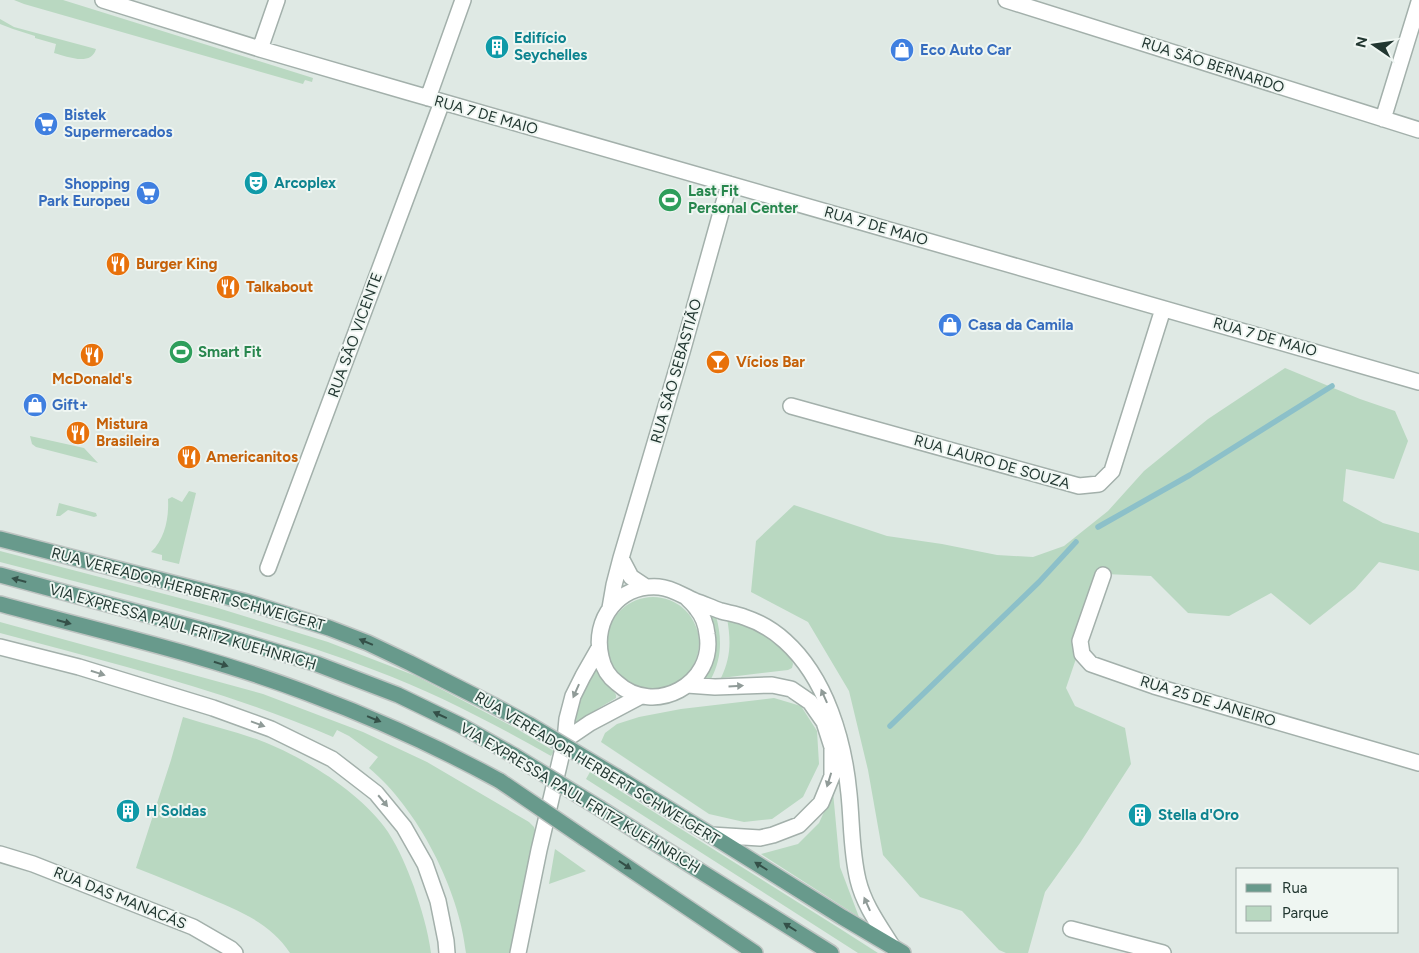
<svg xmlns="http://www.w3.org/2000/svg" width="1419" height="953" viewBox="0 0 1419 953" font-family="Figtree,sans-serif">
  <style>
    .green { fill: #b9d8c1 }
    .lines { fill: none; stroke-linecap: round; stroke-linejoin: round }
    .stream { stroke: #8cc0c9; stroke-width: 5.5 }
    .minor-casing { stroke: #a3b0ab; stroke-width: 18 }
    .major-casing { stroke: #bdc3c1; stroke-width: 18 }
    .minor { stroke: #fff; stroke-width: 15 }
    .major { stroke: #689a8c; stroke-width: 15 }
    .major-bridge-casing { stroke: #bdc3c1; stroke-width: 18; stroke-linecap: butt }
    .major-bridge { stroke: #689a8c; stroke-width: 15 }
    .oneway { fill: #345048 }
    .oneway2 { fill: #909b98 }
    .labels { text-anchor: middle; stroke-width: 4; stroke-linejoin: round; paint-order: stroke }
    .culture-label { font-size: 15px; font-weight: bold; fill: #0d838f; stroke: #eff6f2; text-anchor: start }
    .shop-label { font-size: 15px; font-weight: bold; fill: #366cbe; stroke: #eff6f2; text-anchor: start }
    .street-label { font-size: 15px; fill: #223731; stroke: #eff6f2 }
    .leisure-label { font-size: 15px; font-weight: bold; fill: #27864d; stroke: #eff6f2; text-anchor: start }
    .food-label { font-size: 15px; font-weight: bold; fill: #c56008; stroke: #eff6f2; text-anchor: start }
  </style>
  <rect width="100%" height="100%" fill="#dfe9e4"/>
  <path class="green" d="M14,0H63L313,78L312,82L305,80L303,84L24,4Z
    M0,19L14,27L96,49C91,67 66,56 54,53L56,44L35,38V36L13,29L0,24Z
    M1285,368L1360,399L1395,411L1408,441L1394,479L1346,469L1343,501L1383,523L1419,533V571L1379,562L1355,589L1310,625L1271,593L1229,616L1188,613L1151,576L1105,574L1066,688L1075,706L1125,728L1131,764L1080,843L1045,892L1028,953H1006L999,950L962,911L920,897L883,855L868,770L849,691L808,622L751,592L756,541L794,505L887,536L942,544L997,555L1033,557L1064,546L1108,511L1144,471L1208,419Z
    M30,436L84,448L98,463L36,447L32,444Z
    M189,491L196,493L179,564L162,560V555L151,552C165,539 169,518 168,499L172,497L182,502Z
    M59,503L96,513L97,516L94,517L68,510L60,516H56Z
    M0,551L218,608L328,642L416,676L517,729L554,751L551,756C494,724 436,693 374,670C253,624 125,595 0,562Z
    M607 643a46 46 0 1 1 92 0a46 46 0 1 1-92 0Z
    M707,613L716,616C722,638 722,658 711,679L702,680L715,645L713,628Z
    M727,618L746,623L769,636L792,660L793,664L792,668L788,670L721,678C731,657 731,641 727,618Z
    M0,622L263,694L363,732L427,762L529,822L534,827L536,834L513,953H466C459,889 418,809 369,768L378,757L349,736L337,730L333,737C227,691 112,663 0,633Z
    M596,665L616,695V698L599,708L578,723H576L575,720L582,692Z
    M774,698L801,706L817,731L819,764L803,797L772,819L744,822L709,814L601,742L605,733L617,724L639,717L681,709Z
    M183,717C208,725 234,731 259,740C302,756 362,793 388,832C399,849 407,868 414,887C421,908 428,930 431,953H290C270,922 237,910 204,896C182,886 159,877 136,868L171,760Z
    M590,772L842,930L878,953H858L586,779Z
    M833,792L840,867L859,917L761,854L798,844L819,823Z
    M555,849L586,871L549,884Z"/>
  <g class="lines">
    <path class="stream" d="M1098,527L1190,475L1332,386
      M890,726L1039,582L1076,542"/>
    <g class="minor-casing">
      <path id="minor" d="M103,0L260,49L408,92L1419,382
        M1006,0L1419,130
        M260,49L277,0
        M428,98L463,0
        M1383,119L1419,2
        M791,406L1079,486L1099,484L1112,471L1163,309
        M621,558L631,577L646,587
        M268,568L442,102
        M1103,575L1080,641L1082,654L1091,664L1154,686L1419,763
        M686,597C690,601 694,604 697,609C703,616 706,625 707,634C716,684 654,717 617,683C609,677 603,667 601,657C592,619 619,584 659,587C672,588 683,596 695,601C704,604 712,608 721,611C728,613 736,614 744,617C759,622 773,630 785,641C826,678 844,740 849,794C852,823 851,851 858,880C864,905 879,925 892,946
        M610,608L614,585L621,558L682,352L729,184
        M0,647L79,667L213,708L271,729L332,759L376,793L404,827L425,864L438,901L446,941L447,953
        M687,685L715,687L772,685L791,689L810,702L824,722L832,747V776L821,803L799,825L773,835L760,838L711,835
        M565,740L590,723L641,696
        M0,854L33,864L193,927L231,949L235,953
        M1071,929L1163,953
        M518,953L539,850L565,740L567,719L573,696L583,676L599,648"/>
    </g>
    <g class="major-casing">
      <path id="major" d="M0,539L247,602L329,628L368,643L410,663L493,705L530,725
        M0,575L218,634L317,664L398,695L460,725L513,755
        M0,604C102,632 207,655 307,693C374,718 438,747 500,781
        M617,777L711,835L842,917L903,953
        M601,809L831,953
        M584,838L755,953"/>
    </g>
    <use href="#minor" class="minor"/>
    <use href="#major" class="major"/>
    <g class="major-bridge-casing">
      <path id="major-bridge" d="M530,725L617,777
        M513,755L601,809
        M500,781L584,838"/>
    </g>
    <use href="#major-bridge" class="major-bridge"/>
  </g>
  <defs><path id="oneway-solid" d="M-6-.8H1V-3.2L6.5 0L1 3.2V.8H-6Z" transform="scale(1.25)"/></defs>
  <g class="oneway">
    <use href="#oneway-solid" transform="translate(19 580) rotate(-165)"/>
    <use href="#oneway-solid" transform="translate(64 622) rotate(15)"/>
    <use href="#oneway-solid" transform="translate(366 642) rotate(-157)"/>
    <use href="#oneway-solid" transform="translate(221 664) rotate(18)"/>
    <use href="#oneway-solid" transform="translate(440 715) rotate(-155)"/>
    <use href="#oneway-solid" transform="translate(374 719) rotate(22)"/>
    <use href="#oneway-solid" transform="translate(625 865) rotate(34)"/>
    <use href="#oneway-solid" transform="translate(761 866) rotate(-148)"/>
    <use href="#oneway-solid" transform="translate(790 927) rotate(-148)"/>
  </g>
  <g class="oneway2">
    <use href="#oneway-solid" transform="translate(98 673) rotate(17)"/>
    <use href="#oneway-solid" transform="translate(736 686) rotate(-3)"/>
    <use href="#oneway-solid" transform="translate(576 691) rotate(114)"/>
    <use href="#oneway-solid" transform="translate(824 696) rotate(-114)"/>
    <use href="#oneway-solid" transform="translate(258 724) rotate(20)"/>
    <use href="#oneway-solid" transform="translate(829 780) rotate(107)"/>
    <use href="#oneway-solid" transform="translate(383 801) rotate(50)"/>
    <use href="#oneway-solid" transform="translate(867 904) rotate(-114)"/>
  </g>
  <defs>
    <g id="building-disc" transform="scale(1.25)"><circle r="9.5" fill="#0f9aa8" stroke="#eff6f2"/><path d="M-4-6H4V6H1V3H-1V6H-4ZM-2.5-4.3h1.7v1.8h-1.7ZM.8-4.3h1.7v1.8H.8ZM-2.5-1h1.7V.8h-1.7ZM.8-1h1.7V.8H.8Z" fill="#fff"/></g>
    <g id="shop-disc" transform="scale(1.25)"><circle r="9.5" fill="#3f7fe0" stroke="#eff6f2"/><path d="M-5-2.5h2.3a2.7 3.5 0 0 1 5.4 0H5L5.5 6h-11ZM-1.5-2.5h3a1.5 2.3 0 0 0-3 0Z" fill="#fff"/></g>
    <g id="supermarket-disc" transform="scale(1.25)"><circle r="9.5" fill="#3f7fe0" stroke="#eff6f2"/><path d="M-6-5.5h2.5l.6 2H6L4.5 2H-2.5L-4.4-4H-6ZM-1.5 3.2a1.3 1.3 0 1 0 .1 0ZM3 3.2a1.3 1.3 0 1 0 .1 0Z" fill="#fff"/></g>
    <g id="theatre-disc" transform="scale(1.25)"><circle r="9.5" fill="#0f9aa8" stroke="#eff6f2"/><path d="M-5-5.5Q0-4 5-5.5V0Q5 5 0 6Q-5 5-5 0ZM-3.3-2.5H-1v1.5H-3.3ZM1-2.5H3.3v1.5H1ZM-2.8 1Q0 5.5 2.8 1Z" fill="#fff"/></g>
    <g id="stadium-disc" transform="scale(1.25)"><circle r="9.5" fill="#2e9e5b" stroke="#eff6f2"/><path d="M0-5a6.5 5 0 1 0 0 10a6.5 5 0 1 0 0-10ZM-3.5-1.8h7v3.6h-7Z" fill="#fff"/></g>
    <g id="restaurant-disc" transform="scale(1.25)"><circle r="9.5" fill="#e8710a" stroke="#eff6f2"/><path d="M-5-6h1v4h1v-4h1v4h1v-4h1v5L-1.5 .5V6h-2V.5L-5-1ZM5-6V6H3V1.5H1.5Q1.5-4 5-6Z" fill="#fff"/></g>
    <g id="bar-disc" transform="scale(1.25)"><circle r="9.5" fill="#e8710a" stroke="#eff6f2"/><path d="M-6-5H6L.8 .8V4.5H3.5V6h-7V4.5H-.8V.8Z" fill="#fff"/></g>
  </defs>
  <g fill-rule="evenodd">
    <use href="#building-disc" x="497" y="47"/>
    <use href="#shop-disc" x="902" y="50"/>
    <use href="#supermarket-disc" x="46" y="124"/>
    <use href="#theatre-disc" x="256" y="183"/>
    <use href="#supermarket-disc" x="148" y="193"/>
    <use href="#stadium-disc" x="670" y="200"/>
    <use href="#restaurant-disc" x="118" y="264"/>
    <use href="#restaurant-disc" x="228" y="287"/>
    <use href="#shop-disc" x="950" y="325"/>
    <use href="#stadium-disc" x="181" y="352"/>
    <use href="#restaurant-disc" x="92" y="355"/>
    <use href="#bar-disc" x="718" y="362"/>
    <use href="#shop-disc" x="35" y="405"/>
    <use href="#restaurant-disc" x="78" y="433"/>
    <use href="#restaurant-disc" x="189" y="457"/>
    <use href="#building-disc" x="128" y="811"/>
    <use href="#building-disc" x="1140" y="815"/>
  </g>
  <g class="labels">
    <g class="culture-label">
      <text x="514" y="43">Edifício<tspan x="514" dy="17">Seychelles</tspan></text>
      <text x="274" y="188">Arcoplex</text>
      <text x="146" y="816">H Soldas</text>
      <text x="1158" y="820">Stella d'Oro</text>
    </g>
    <g class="shop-label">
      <text x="920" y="55">Eco Auto Car</text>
      <text x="64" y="120">Bistek<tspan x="64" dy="17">Supermercados</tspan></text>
      <text x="130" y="189" text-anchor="end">Shopping<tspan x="130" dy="17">Park Europeu</tspan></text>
      <text x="968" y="330">Casa da Camila</text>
      <text x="52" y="410">Gift+</text>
    </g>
    <g class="street-label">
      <text transform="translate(1213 65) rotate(18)" y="5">RUA SÃO BERNARDO</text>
      <text transform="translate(486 115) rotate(16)" y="5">RUA 7 DE MAIO</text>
      <text transform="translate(876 226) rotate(16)" y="5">RUA 7 DE MAIO</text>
      <text transform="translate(355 335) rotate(-70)" y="5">RUA SÃO VICENTE</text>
      <text transform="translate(1265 337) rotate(16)" y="5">RUA 7 DE MAIO</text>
      <text transform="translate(676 371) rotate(-74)" y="5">RUA SÃO SEBASTIÃO</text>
      <text transform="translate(992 462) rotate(16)" y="5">RUA LAURO DE SOUZA</text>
      <text transform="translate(188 589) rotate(15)" y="5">RUA VEREADOR HERBERT SCHWEIGERT</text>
      <text transform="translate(183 627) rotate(16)" y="5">VIA EXPRESSA PAUL FRITZ KUEHNRICH</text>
      <text transform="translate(1208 701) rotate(17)" y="5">RUA 25 DE JANEIRO</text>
      <text transform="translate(597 768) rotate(31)" y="5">RUA VEREADOR HERBERT SCHWEIGERT</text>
      <text transform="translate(580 798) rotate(31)" y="5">VIA EXPRESSA PAUL FRITZ KUEHNRICH</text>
      <text transform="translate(120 898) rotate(22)" y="5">RUA DAS MANACÁS</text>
    </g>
    <g class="leisure-label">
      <text x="688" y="196">Last Fit<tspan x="688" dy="17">Personal Center</tspan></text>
      <text x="198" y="357">Smart Fit</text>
    </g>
    <g class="food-label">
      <text x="136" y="269">Burger King</text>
      <text x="246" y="292">Talkabout</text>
      <text x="736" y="367">Vícios Bar</text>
      <text x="92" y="384" text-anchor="middle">McDonald's</text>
      <text x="96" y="429">Mistura<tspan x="96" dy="17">Brasileira</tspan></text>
      <text x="206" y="462">Americanitos</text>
    </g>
  </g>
  <rect x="1236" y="868" width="162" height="65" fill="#eff6f2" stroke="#9daaa5"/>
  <rect x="1246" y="884" width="25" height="8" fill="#689a8c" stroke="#9daaa5"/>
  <text x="1282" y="893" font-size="15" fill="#223731">Rua</text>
  <rect x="1246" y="906" width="25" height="15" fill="#b9d8c1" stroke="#9daaa5"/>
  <text x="1282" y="918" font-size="15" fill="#223731">Parque</text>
  <g transform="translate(1374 45) rotate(283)" stroke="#eff6f2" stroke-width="4" paint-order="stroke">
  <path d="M0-4L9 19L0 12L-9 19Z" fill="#223731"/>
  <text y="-8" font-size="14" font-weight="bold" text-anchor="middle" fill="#223731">N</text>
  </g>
</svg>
